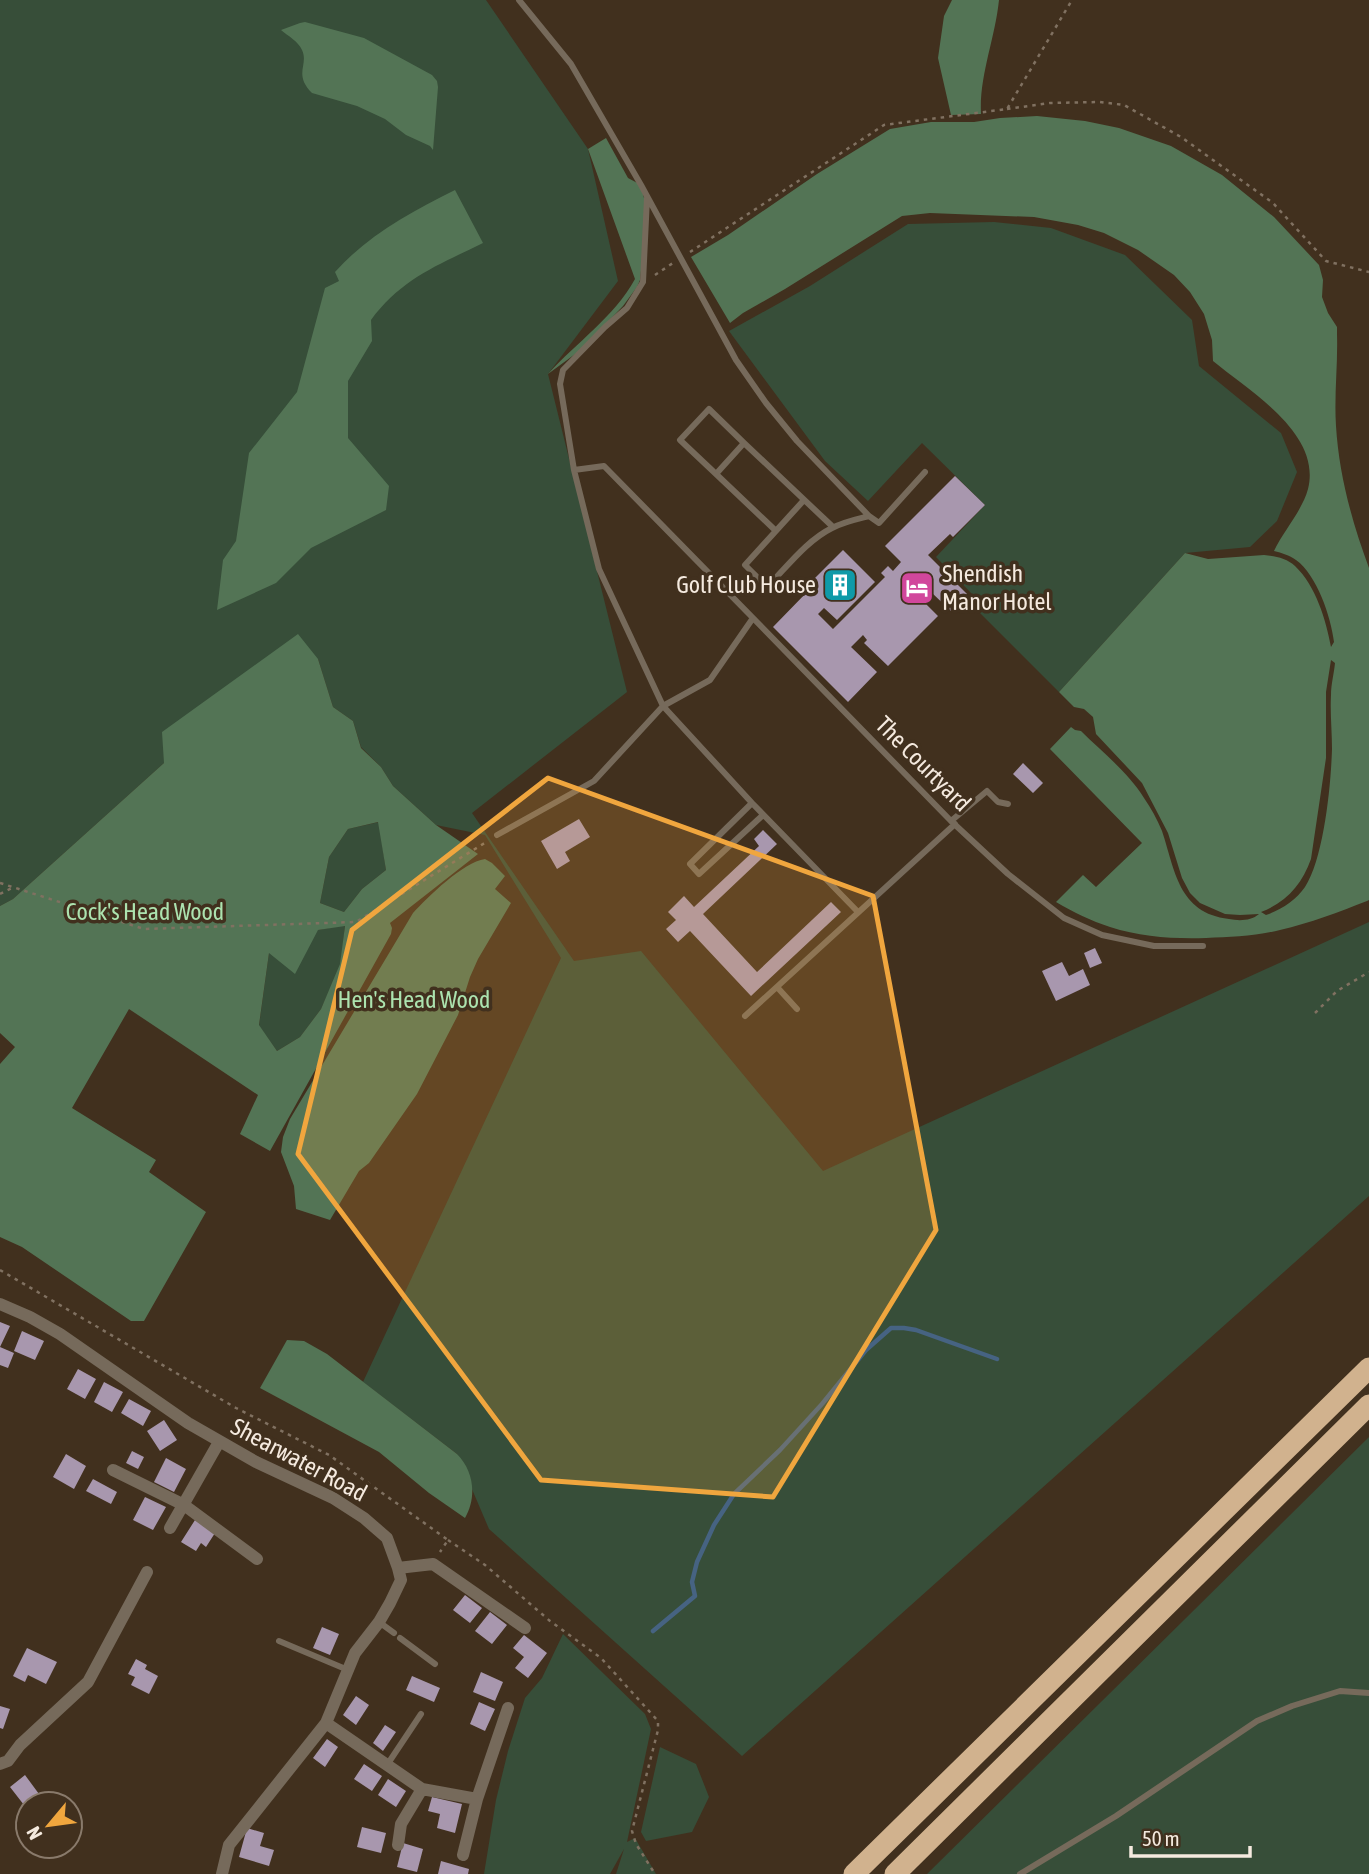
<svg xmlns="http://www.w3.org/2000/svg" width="1369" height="1874" viewBox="0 0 1369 1874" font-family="'Asap Condensed',sans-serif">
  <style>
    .green { fill: #374e39 }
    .forest { fill: #537455; fill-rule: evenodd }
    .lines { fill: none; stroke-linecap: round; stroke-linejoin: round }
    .stream { stroke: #466382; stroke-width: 4.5 }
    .building { fill: #a897ae }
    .path { stroke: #807161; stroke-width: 2.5; stroke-dasharray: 3.5 5; stroke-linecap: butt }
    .lane { stroke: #766a5b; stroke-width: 6 }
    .street { stroke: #766a5b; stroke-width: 12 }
    .highway { stroke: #d1b28e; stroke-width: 21 }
    .marked { fill: #f0a63e; fill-opacity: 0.2; stroke: #f0a63e; stroke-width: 5; stroke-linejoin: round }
    .labels { text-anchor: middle; stroke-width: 7; stroke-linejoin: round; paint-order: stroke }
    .poi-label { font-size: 24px; fill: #f5eadf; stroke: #41301e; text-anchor: start }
    .street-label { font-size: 24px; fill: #f5eadf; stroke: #41301e }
    .park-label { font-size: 24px; fill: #ace3af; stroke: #41301e }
  </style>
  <rect width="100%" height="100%" fill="#41301e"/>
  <path class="green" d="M0,0H486L588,149L618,281L548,374L627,692L472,813L574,961L641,951L823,1171L1369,922V1196L742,1756L489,1529L457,1454L363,1382L561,958L485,835L436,825L393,786L381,767L361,747L353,721L333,707L318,659L164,763L13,899L0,906Z
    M994,222L1051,228L1125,255L1192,320L1199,366L1281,433L1297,472L1277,521L1250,547L1185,553L1059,692L967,600L972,594L936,557L985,505L922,443L868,501L825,461L729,331L810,286L908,224Z
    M379,822L386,870L362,889L344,912L320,903L329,857L348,829Z
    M345,925L341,964L321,1009L300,1037L277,1051L259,1026L269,953L318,930Z
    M1369,1437V1874H927Z
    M563,1634L645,1714L651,1729L627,1842L635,1838L656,1874H616L624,1849L610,1874H484L496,1800L508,1751L525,1698L542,1678Z
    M660,1747L696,1764L709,1797L692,1832L646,1841L641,1832Z"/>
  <path class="forest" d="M952,0H999C995,39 979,76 981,114L951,115L938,58L944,16Z
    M305,22L364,38L432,75L437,81L438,87L433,150L430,146L406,135L385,119L357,106L312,93C293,74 309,65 302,50C298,41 288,36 281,30L300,23Z
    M1037,116L1085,121L1119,128L1171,146L1222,175L1274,217L1319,265L1323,280L1322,297L1328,313L1337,327V334C1338,365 1334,395 1336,426C1339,475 1352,522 1369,568V900L1367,901C1339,912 1310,923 1280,930C1256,936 1231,937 1206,938C1173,939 1141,937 1110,927C1091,921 1073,912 1056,902L1083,875L1096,887L1142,843L1050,749L1071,727L1075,730L1081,731C1102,752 1128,772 1144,798C1151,808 1157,819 1162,831C1175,870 1178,913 1229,919C1239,921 1251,921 1259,914L1240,915L1225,914L1200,903L1190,893L1182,878L1168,833L1142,783L1096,734L1093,717L1084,709L1074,707L1059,692L1185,553L1208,559L1264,555C1275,556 1287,558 1295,566C1316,586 1326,620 1331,647L1334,642C1331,617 1317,575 1296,560C1289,555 1282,553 1274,551C1284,530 1302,511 1308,489C1322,433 1249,391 1213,361L1212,340L1204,314L1190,292L1174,275L1138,250L1104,233L1078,225L1034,217L930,213L902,216L785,289L743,313L730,323L691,257L728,235L817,174L890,129L931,122H974L1000,118ZM1331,660L1335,663C1334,674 1331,684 1331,695C1330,713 1332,731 1332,749C1331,784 1324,858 1305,887C1296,900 1281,910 1266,915L1261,912C1287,902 1302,884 1311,859L1326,758V692Z
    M606,138L628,178L641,185L647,211L640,280L637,287L623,306L582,349L548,374C577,342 614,317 635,279L588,149Z
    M455,190L483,243C438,265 401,279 371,320L372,341L348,381V438L389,486L386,510L311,548L276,583L217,610L223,560L236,541L249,453L297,392L325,288L339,281L335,272C368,235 411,212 455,190Z
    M298,634L318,659L333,707L353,721L361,748L381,767L393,786L436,825L478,854L390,923L392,928L391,934L270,1151L240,1134L258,1095L129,1009L72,1108L156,1160L149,1172L206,1212L144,1321H131L22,1247L0,1237V1064L15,1047L0,1033V906L13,899L164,763L162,732ZM378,822L386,870L362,889L344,912L320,903L329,857L348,829ZM345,926L340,964L321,1009L300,1037L277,1051L259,1025L269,953L295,974L318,930Z
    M485,859L492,863L505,876L495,889L511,903L478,959L470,977L458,1015L417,1094L369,1163L359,1171L330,1220L296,1209L294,1186L281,1152L283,1137L290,1119L413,913C428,897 463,862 485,859Z
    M287,1340L304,1341L327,1354L457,1454C474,1471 477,1497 465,1518L429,1493L379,1452L260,1388Z"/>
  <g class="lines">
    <path class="stream" d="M653,1631L695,1596L692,1582L697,1562L714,1525L734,1494L780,1450L822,1404L866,1350L891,1328H904L916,1330L997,1359"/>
  </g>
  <path class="building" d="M955,476L985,505L953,537L950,534L928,555L967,594L951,611L932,593L924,602L938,616L888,666L864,643L867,640L863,635L851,647L877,672L848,702L773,627L808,591L805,588L843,550L875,582L837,620L824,608L818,614L833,629L885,577L881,573L888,566L893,571L901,562L885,546Z
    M1023,763L1043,783L1033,793L1013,774Z
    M579,819L590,837L565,852L570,861L557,869L541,841Z
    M763,830L777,844L703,914L757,972L831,902L841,912L751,996L690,931L678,942L666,929L676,920L668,912L684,896L694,907L759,846L754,839Z
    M1095,948L1102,963L1090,968L1084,953Z
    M1062,962L1069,976L1083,969L1090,985L1056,1001L1042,971Z
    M0,1322L10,1326L0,1347L14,1353L8,1368L0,1365Z
    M22,1331L44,1341L35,1360L14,1351Z
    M78,1369L96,1379L85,1399L67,1389Z
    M104,1382L123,1392L112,1412L94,1402Z
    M129,1399L151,1411L143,1426L121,1413Z
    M164,1420L177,1440L160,1451L147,1431Z
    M132,1451L144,1457L138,1469L126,1463Z
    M66,1454L86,1466L74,1489L53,1477Z
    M166,1458L186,1469L174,1492L154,1482Z
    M93,1479L117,1492L111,1504L86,1491Z
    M145,1497L166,1507L153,1530L133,1520Z
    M195,1520L215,1533L206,1547L201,1543L196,1551L181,1542Z
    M465,1595L482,1608L470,1623L453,1610Z
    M490,1612L507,1625L492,1644L475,1631Z
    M322,1627L339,1634L330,1655L313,1648Z
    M524,1635L547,1653L528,1678L515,1668L524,1657L513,1648Z
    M27,1648L57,1662L46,1684L28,1675L25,1682L13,1676Z
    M136,1659L147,1665L145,1669L158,1676L149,1694L131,1685L135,1677L128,1674Z
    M481,1672L503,1682L495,1701L473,1692Z
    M412,1676L440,1688L434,1702L406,1690Z
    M356,1696L369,1705L356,1725L343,1715Z
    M479,1702L495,1709L485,1731L470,1724Z
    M0,1706L10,1709L3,1729L0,1728Z
    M385,1725L396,1732L383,1751L373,1743Z
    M327,1739L338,1747L325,1767L313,1758Z
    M364,1764L382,1776L372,1791L354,1779Z
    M25,1775L39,1794L24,1805L10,1787Z
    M388,1779L406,1791L396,1807L378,1795Z
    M432,1797L462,1804L455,1833L437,1828L440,1814L428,1811Z
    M362,1827L386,1833L381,1853L357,1847Z
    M247,1828L264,1833L260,1846L274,1850L269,1866L239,1857Z
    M403,1843L423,1849L417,1872L397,1867Z
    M441,1861L469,1869L468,1874H438Z"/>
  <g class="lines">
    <path class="path" d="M1007,109L1050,103L1100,102L1124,105L1181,137L1273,203L1326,261L1369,272
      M690,252L884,125L1007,109L1072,0
      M655,275L673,263
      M0,883L144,929L356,922L488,841
      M0,894L14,887
      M1315,1013L1337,991L1369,972
      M0,1270L236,1408L329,1455L448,1540L440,1552
      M448,1540L485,1565L550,1621L601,1658L658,1721V1730L632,1831L636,1844L655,1874"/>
    <path class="lane" d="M519,0L571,64L641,185L736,360L766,403L797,441L869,516L879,523L925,472
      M574,470L604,466L753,618
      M716,474L680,440L709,409L744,443
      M804,500L745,565L767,587C787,567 806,541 832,528C843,522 857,519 869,516
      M776,531L716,474L744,443L833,527
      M752,803L690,864L699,874L763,815
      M951,821L987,791L998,802L1008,804
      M497,835L594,781L663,706L599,569L574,470L560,384L563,370L605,327L627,308L643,282L647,198
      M858,912L752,803L663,706L710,680L753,618L951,821L1008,874L1064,918L1102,935L1154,946H1203
      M777,987L797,1009
      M745,1016L955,824
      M379,1622L394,1633
      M400,1638L435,1664
      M279,1641L348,1670
      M387,1765L421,1714
      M1020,1874L1116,1816L1257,1721L1292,1706L1340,1691L1369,1693"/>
    <path class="street" d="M0,1304L30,1317L60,1334L188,1423L256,1462L333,1498L364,1518L387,1538L398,1568L401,1580L390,1603L379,1622L355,1653L326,1723L229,1845L222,1874
      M113,1470L184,1505L257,1559
      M170,1528L219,1442
      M398,1568L433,1564L525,1628
      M326,1723L422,1789L477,1799
      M0,1764L8,1761L20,1745L88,1682L147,1572
      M398,1845L401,1824L422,1789
      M463,1855L477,1799L508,1708"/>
    <path class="highway" d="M854,1874L1369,1368
      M895,1874L1369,1405"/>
  </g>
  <path class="marked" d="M548,778L873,896L936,1230L773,1497L541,1480L298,1154L352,930Z"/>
  <defs>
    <g id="building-square" transform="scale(1.75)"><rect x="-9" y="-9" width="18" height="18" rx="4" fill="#0f9aa8" stroke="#41301e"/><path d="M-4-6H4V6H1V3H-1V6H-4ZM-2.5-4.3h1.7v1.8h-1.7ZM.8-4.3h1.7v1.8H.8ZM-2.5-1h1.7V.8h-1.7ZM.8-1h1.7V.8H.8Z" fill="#fff"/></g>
    <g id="hotel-square" transform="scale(1.75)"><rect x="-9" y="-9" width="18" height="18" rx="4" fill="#d1479c" stroke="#41301e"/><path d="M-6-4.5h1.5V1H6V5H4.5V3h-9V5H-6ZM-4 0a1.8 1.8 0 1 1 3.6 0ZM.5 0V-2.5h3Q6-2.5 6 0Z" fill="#fff"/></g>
  </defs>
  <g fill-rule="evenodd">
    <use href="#building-square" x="840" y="585"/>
    <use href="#hotel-square" x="917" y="588"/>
  </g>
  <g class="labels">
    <g class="poi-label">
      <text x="942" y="582">Shendish<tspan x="942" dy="28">Manor Hotel</tspan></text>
      <text x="816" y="593" text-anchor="end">Golf Club House</text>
    </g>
    <g class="street-label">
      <text transform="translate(923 764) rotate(45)" y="8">The Courtyard</text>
      <text transform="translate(299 1460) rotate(28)" y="8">Shearwater Road</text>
    </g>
    <g class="park-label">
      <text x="145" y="920">Cock's Head Wood</text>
      <text x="414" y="1008">Hen's Head Wood</text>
    </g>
  </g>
  <g transform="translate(49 1825) rotate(241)"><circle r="33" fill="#41301e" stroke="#897a6b" stroke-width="2"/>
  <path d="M0-5L12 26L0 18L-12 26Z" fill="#f0a63e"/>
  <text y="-10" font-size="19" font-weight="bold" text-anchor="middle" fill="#f5eadf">N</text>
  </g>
  <path d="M1131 1846v10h119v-10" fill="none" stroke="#f5eadf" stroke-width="3.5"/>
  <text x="1142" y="1846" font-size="21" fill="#f5eadf" stroke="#41301e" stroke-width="5" paint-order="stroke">50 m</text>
</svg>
